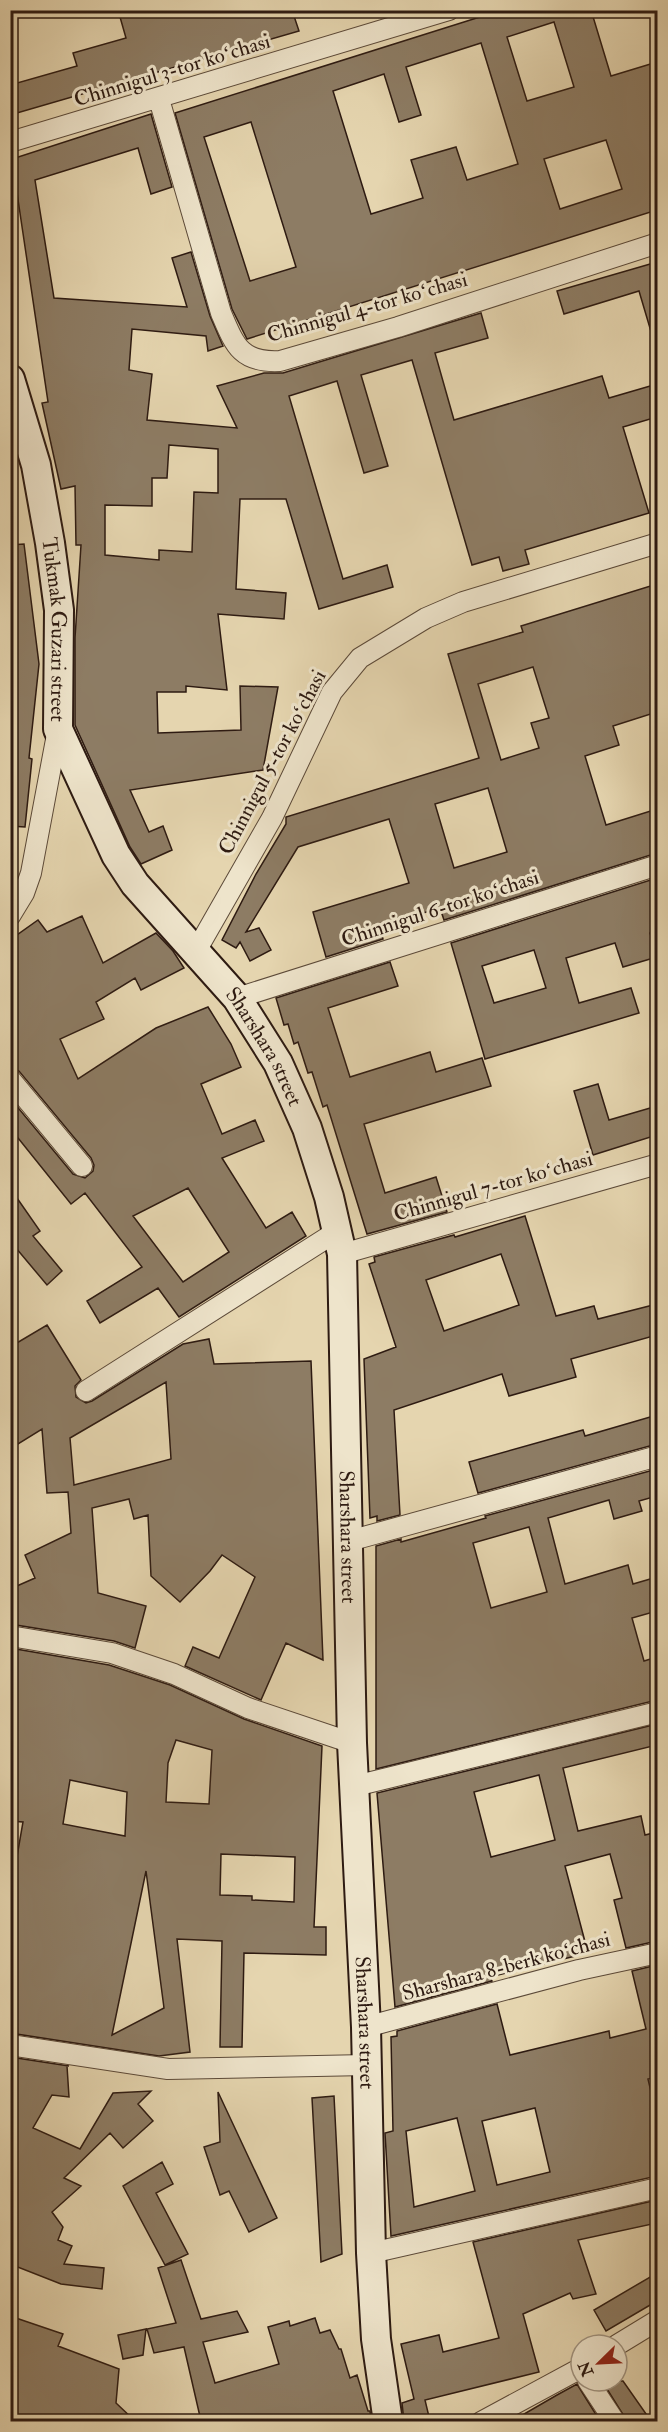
<svg xmlns="http://www.w3.org/2000/svg" width="668" height="2432" viewBox="0 0 668 2432" font-family="'IM FELL Double Pica',serif">
  <style>
    .building { fill: #8d7c64; stroke: #2e1b12; stroke-width: 1.5; fill-rule: evenodd }
    .lines { fill: none; stroke-linecap: round; stroke-linejoin: round }
    .street-casing { stroke: #5c4a39; stroke-width: 22 }
    .secondary-casing { stroke: #2e1b12; stroke-width: 32 }
    .street { stroke: #eee4cb; stroke-width: 20 }
    .secondary { stroke: #eee4cb; stroke-width: 28 }
    .labels { text-anchor: middle; stroke-width: 6; stroke-linejoin: round; paint-order: stroke }
    .street-label { font-size: 21px; fill: #2e1b12; stroke: #eee4cb }
  </style>
  <rect width="100%" height="100%" fill="#e5d5af"/>
  <filter id="stains"><feTurbulence type="fractalNoise" baseFrequency=".00333" numOctaves="4"/><feColorMatrix values="0 0 0 0 .2 0 0 0 0 .09 0 0 0 0 .02 0 0 0 .5 -.17"/></filter>
  <radialGradient id="worn" r=".72"><stop offset=".6" stop-color="#630" stop-opacity="0"/><stop offset="1" stop-color="#630" stop-opacity=".3"/></radialGradient>
  <path class="building" d="M118,10H292L299,31L10,115V85L77,66L73,53L126,38Z
    M502,10H591L611,76L657,62V210L247,339L232,309L175,113ZM554,22L574,87L527,101L507,37ZM481,43L518,164L467,180L456,147L411,160L423,198L371,214L333,91L384,74L399,122L421,115L406,67ZM251,122L296,267L250,281L204,137ZM606,140L622,189L560,209L544,159Z
    M151,114L172,187L151,194L138,148L35,180L54,298L187,307L172,258L191,252L210,316L223,346L208,351L206,336L132,329L129,370L152,374L147,420L237,428L217,386L264,373H283L481,313L488,338L435,353L454,420L602,376L609,398L657,384V417L623,427L649,513L525,550L529,564L503,571L499,557L472,565L412,360L361,375L388,466L364,473L337,381L289,396L343,579L387,565L393,587L319,609L286,499H240L236,589L286,593L284,619L218,614L227,690L186,686V692H157L158,733L241,730L240,686L278,687L263,770L130,790L149,832L163,826L172,850L141,864L130,847L75,725V638L81,545H76L75,486L61,489L42,403L48,402L12,159ZM169,445L218,449V493L194,492L192,552L159,550V560L105,555V505L152,506V478H167Z
    M657,262V334L652,335L639,291L564,314L557,291Z
    M24,544L39,664L29,758L32,759L25,827L10,826V545Z
    M657,584V712L613,726L619,745L585,756L606,825L657,809V853L444,920L440,908L379,926L383,939L326,957L313,912L409,883L389,819L298,847L246,932L259,928L271,950L250,961L240,942L236,948L222,940L256,874L286,824V817L479,758L448,654L523,632L521,626ZM533,667L549,718L531,723L539,748L501,760L478,684ZM488,788L507,852L454,868L435,804Z
    M657,878V931L650,933L657,957L623,967L615,943L566,958L579,1003L631,988L639,1013L485,1059L451,943ZM534,950L546,988L494,1003L482,966Z
    M82,916L103,963L156,933L173,951L184,968L141,990L135,978L96,1002L104,1019L60,1039L78,1079L156,1028L208,1007L231,1044L241,1067L201,1084L222,1134L255,1120L264,1141L222,1158L266,1228L292,1212L306,1236L179,1317L158,1288L100,1323L87,1301L142,1267L85,1193L71,1204L10,1128V1098L73,1174L85,1178L93,1171L94,1165L91,1158L19,1071L10,1067V940L38,920L47,932ZM188,1188L229,1252L183,1282L133,1216Z
    M390,962L398,986L328,1008L350,1077L430,1052L436,1072L482,1058L491,1086L364,1124L385,1193L436,1177L447,1212L367,1234L327,1105L323,1107L312,1072L308,1073L298,1042L294,1044L288,1024L284,1025L276,998Z
    M598,1084L609,1120L657,1106V1135L593,1155L574,1091Z
    M10,1188L40,1231L33,1236L62,1271L47,1285L16,1248L10,1252Z
    M525,1216L556,1316L594,1306L598,1319L657,1304V1335L571,1359L576,1377L509,1396L502,1374L394,1410L400,1515L377,1521V1516L370,1518L364,1359L396,1347L369,1264L375,1262L374,1257L454,1235L455,1237ZM501,1254L519,1305L444,1331L426,1280Z
    M47,1325L81,1380L75,1386L76,1397L86,1403L92,1401L183,1344L209,1339L214,1364L311,1361L323,1660L286,1643L261,1700L185,1666L193,1647L219,1658L255,1577L222,1555L210,1571L180,1602L151,1576L148,1515L134,1519L129,1499L92,1508L98,1593L146,1606L135,1648L114,1641L10,1624V1589L35,1578L25,1555L71,1533L68,1492L47,1493L42,1429L10,1449V1347ZM166,1382L171,1459L74,1485L70,1438Z
    M657,1415V1444L478,1493L469,1462L583,1430L585,1436Z
    M657,1469V1496L639,1501L642,1511L614,1519L609,1500L548,1518L565,1584L628,1565L633,1584L657,1577V1611L632,1618L644,1661L657,1657V1700L376,1769V1546L401,1539V1542L486,1518L485,1516ZM529,1527L547,1592L491,1608L473,1543Z
    M10,1648L109,1665L170,1685L244,1719L322,1746L314,1927H326V1955L244,1953L242,2047H220L222,1941L177,1939L190,2052L159,2056L10,2033V2004L17,1959L10,1958V1867L15,1868L23,1822L10,1821ZM176,1740L212,1750L209,1804L166,1802L168,1763ZM70,1780L127,1792L125,1836L63,1824ZM221,1854L295,1857L294,1902L252,1900V1896L220,1895ZM146,1871L164,2008L112,2035Z
    M657,1724V1745L563,1768L578,1831L641,1816L645,1835L657,1832V1854L651,1855L657,1883V1941L626,1948L614,1900L622,1898L610,1854L565,1866L588,1953L490,1977L492,1981L395,2007L377,1793ZM539,1775L555,1840L491,1857L474,1792Z
    M657,1965V2077L648,2079L657,2117V2176L391,2236L385,2133L393,2131L391,2037L397,2036V2031L497,2004L510,2055L609,2031L610,2038L646,2029L632,1971ZM535,2108L550,2172L497,2185L482,2121ZM457,2118L475,2191L414,2207L406,2131Z
    M10,2057L69,2066H67L69,2097L52,2095L33,2128L80,2149L113,2093L151,2091L138,2104L153,2121L123,2148L110,2133L64,2178L81,2186L52,2212L63,2227L58,2240L72,2246L64,2264L104,2268L102,2289L61,2284L10,2264Z
    M218,2092L277,2218L249,2232L229,2191L220,2195L204,2147L220,2142Z
    M334,2096L342,2254L321,2262L312,2098Z
    M162,2162L173,2184L156,2193L188,2254L165,2265L123,2186Z
    M657,2200V2223L578,2240L596,2294L573,2299L570,2293L523,2314L539,2372L425,2400L430,2421H404L402,2403L414,2399L401,2344L439,2335L443,2352L499,2338L473,2242Z
    M181,2260L201,2319L237,2311L248,2332L203,2342L215,2383L279,2364L268,2327L289,2321L290,2326L315,2318L320,2333L330,2330L339,2349H341L350,2378L357,2375L368,2411H370L371,2421H201L184,2347L154,2353L147,2329L176,2323L158,2268Z
    M657,2273V2301L606,2331L594,2310Z
    M10,2316L63,2334L58,2346L119,2369L116,2403L135,2421H10Z
    M146,2329L143,2355L123,2359L118,2335Z
    M602,2381H623L651,2421H627Z
    M577,2384L600,2421H512L557,2395Z"/>
  <g class="lines">
    <g class="street-casing">
      <path id="street" d="M159,99L221,313C235,346 241,363 280,361L398,327L658,243
        M10,142L449,10
        M10,916L24,893L31,873L58,729
        M196,951L272,818L332,692L360,658L426,618L463,602L658,543
        M237,998L658,865
        M10,1079L82,1166
        M342,1254L658,1164
        M86,1391L336,1232
        M349,1541L658,1456
        M10,1636L112,1653L174,1674L248,1708L352,1743
        M355,1786L658,1712
        M366,2027L579,1970L658,1953
        M10,2045L168,2069L367,2065
        M371,2253L658,2188
        M617,2345L658,2320
        M588,2381L615,2422
        M481,2422L581,2368"/>
    </g>
    <g class="secondary-casing">
      <g id="secondary">
        <path id="s1" d="M10,379L36,465L50,543L59,610L58,729L116,855L135,884L237,998L278,1063L307,1128L329,1197L342,1254L352,1743L366,2027L371,2253L376,2339L388,2422"/>
      </g>
    </g>
    <use href="#street" class="street"/>
    <use href="#secondary" class="secondary"/>
  </g>
  <g class="labels">
    <g class="street-label">
      <text transform="translate(172 70) rotate(-17)" y="7">Chinnigul 3-tor koʻchasi</text>
      <text transform="translate(367 307) rotate(-16)" y="7">Chinnigul 4-tor koʻchasi</text>
      <text dy="7" stroke="none"><textPath href="#s1" startOffset="256">Tukmak Guzari street</textPath></text>
      <text transform="translate(272 762) rotate(-62)" y="7">Chinnigul 5-tor koʻchasi</text>
      <text transform="translate(440 908) rotate(-18)" y="7">Chinnigul 6-tor koʻchasi</text>
      <text dy="7" stroke="none"><textPath href="#s1" startOffset="738">Sharshara street</textPath></text>
      <text transform="translate(493 1186) rotate(-16)" y="7">Chinnigul 7-tor koʻchasi</text>
      <text dy="7" stroke="none"><textPath href="#s1" startOffset="1244">Sharshara street</textPath></text>
      <text transform="translate(506 1966) rotate(-15)" y="7">Sharshara 8-berk koʻchasi</text>
      <text dy="7" stroke="none"><textPath href="#s1" startOffset="1730">Sharshara street</textPath></text>
    </g>
  </g>
  <rect width="668" height="2432" fill="none" stroke="#e5d5af" stroke-width="36"/>
  <rect x="12" y="12" width="644" height="2408" fill="none" stroke="#2e1b12" stroke-width="3"/>
  <rect x="18" y="18" width="632" height="2396" fill="none" stroke="#2e1b12" stroke-width="1.5"/>
  <g transform="translate(599 2363) rotate(246)"><circle r="28" fill="#eee4cb" stroke="#a19481" stroke-width="1.5"/>
  <path d="M0-4.5L10 22L0 15L-10 22Z" fill="#8f2418"/>
  <text y="-9" font-size="16" font-weight="bold" text-anchor="middle" fill="#2e1b12">N</text>
  </g>
  <rect width="100%" height="100%" filter="url(#stains)"/>
  <rect width="100%" height="100%" fill="url(#worn)"/>
</svg>
